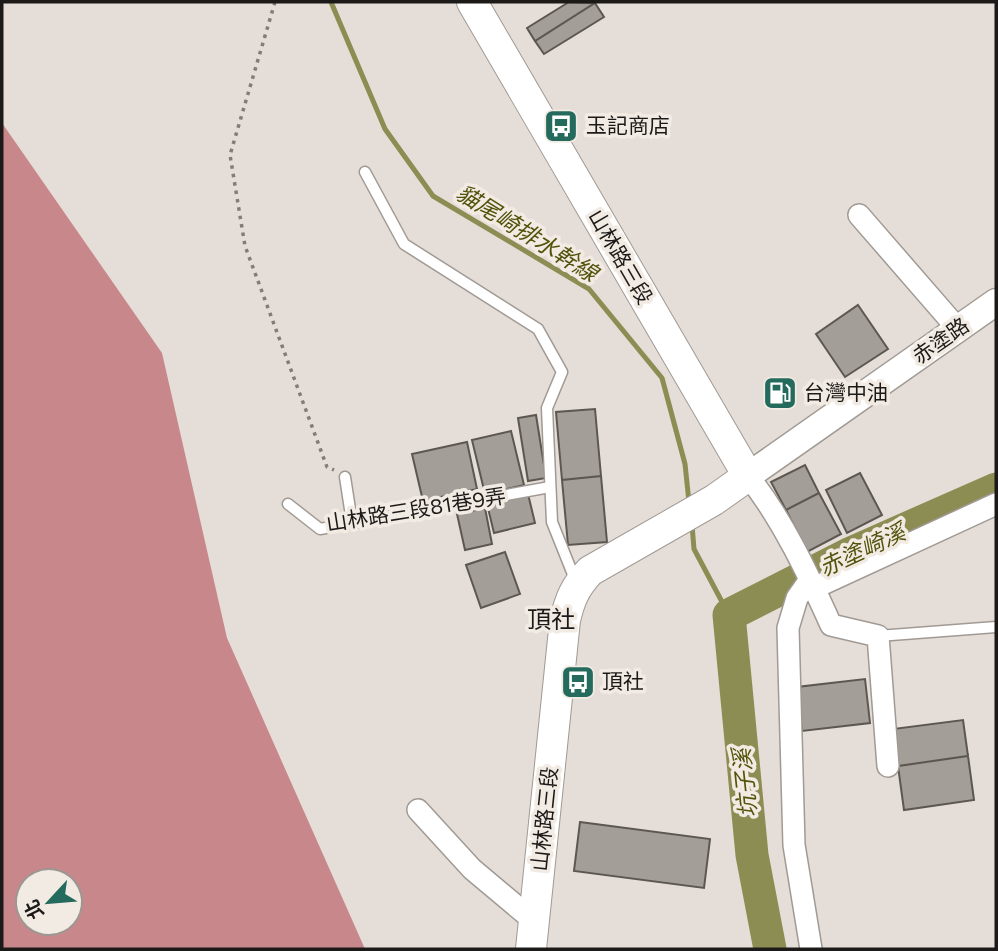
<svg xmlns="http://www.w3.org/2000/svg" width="998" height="951" viewBox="0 0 998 951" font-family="Commissioner,'Noto Sans TC',sans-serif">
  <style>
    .forest { fill: #c8888b; fill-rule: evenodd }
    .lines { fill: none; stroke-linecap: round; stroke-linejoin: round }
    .stream { stroke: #8c8d53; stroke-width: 5 }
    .river { stroke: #8c8d53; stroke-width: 33 }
    .building { fill: #a39f98; stroke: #5c5851; stroke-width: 2 }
    .service-casing { stroke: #a19a94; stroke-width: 13 }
    .minor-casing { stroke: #a19a94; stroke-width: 24 }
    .tertiary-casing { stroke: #a19a94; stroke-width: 29 }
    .secondary-casing { stroke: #a19a94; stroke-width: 32 }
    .path { stroke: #827d79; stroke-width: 3.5; stroke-dasharray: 3.5 5; stroke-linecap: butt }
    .service { stroke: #fff; stroke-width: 10 }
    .minor { stroke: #fff; stroke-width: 21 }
    .tertiary { stroke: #fff; stroke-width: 26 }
    .secondary { stroke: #fff; stroke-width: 30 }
    .labels { text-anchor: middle; stroke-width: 7; stroke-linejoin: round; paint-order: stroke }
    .poi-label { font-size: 21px; fill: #1c1a18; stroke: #f2ebe4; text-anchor: start }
    .street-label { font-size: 21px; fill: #1c1a18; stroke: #f2ebe4 }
    .water-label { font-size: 23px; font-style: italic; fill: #53530b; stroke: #f2ebe4 }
    .quarter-label { font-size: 24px; fill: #1c1a18; stroke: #f2ebe4 }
  </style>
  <rect width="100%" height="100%" fill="#e5ddd7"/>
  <path class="forest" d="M2,123L162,353L227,638L365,949H2ZM28,881H70V923H28Z"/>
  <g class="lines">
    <path class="stream" d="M331,2L385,129L433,196L589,289L662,378L685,464L689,502
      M692,525L694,549L729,615"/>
    <path class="river" d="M770,949L752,855L729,615L851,553L996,489"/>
  </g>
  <path class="building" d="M569,2L595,3L535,41L527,28Z
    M595,3L604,17L544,54L535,41Z
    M858,305L888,349L845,377L816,334Z
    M595,409L601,476L562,480L556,412Z
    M536,415L546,478L528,481L518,418Z
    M511,431L524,485L485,494L472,440Z
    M467,442L477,489L423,501L412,454Z
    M805,465L819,493L786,510L771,482Z
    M860,473L882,515L847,533L826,490Z
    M601,476L607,542L568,545L562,480Z
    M819,493L841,534L807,552L786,510Z
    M528,494L535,523L494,533L487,504Z
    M485,508L492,544L465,550L457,514Z
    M505,552L520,594L481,608L466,565Z
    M865,679L870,723L802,731L797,687Z
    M963,720L968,756L898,766L893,729Z
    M968,756L974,800L904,810L898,766Z
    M580,822L710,839L704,888L574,871Z"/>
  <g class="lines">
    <g class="service-casing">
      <path id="service" d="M365,172L404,244L538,329L562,372L547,408L552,522L576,582
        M345,477L352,522
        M288,504L320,529L550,487
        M878,636L996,627"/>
    </g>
    <g class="minor-casing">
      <path id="minor" d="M859,215L958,329
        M748,476C783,520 808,574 831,625L878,636L888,766
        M809,581L797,598L788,628L794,845L811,949
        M814,588L996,504
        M418,810L472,869L534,921"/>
    </g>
    <g class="tertiary-casing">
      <path id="tertiary" d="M748,476L996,302"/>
    </g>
    <g class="secondary-casing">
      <path id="secondary" d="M472,2L748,476L714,500L590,571C575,587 570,599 565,620L531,949"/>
    </g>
    <path class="path" d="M275,2L230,155L245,246L327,467L334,470"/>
    <use href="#service" class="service"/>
    <use href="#minor" class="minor"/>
    <use href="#tertiary" class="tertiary"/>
    <use href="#secondary" class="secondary"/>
  </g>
  <defs>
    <g id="bus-square" transform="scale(1.75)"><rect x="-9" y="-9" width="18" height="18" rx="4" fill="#246a5d" stroke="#f2ebe4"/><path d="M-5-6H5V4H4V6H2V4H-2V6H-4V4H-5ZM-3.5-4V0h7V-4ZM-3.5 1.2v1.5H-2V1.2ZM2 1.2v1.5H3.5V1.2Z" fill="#fff"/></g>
    <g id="fuel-square" transform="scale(1.75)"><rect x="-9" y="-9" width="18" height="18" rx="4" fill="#246a5d" stroke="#f2ebe4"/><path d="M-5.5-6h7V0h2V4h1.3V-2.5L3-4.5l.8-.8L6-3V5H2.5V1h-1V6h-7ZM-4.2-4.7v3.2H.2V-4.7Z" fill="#fff"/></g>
  </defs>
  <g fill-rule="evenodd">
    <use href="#bus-square" x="561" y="126"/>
    <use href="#fuel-square" x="780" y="393"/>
    <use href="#bus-square" x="578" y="682"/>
  </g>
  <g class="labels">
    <g class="poi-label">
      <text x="586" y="133">玉記商店</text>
      <text x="804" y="400">台灣中油</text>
      <text x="602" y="689">頂社</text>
    </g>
    <g class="street-label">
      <text transform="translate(620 257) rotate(60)" y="7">山林路三段</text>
      <text transform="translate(941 341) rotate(-35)" y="7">赤塗路</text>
      <text transform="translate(416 510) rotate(-9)" y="7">山林路三段81巷9弄</text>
      <text transform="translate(545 819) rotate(-84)" y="7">山林路三段</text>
    </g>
    <g class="water-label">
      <text transform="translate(527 233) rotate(32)" y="8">貓尾崎排水幹線</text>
      <text transform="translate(862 550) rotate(-25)" y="8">赤塗崎溪</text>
      <text transform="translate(745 783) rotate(-96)" y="8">坑子溪</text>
    </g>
    <g class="quarter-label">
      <text x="551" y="628">頂社</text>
    </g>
  </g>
  <rect width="998" height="951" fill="none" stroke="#1c1a18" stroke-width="7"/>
  <g transform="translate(49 902) rotate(244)"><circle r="33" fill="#f2ebe4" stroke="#9c9792" stroke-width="2"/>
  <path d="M0-5L12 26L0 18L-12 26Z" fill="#246a5d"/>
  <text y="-10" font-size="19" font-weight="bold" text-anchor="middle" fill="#1c1a18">北</text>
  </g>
</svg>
